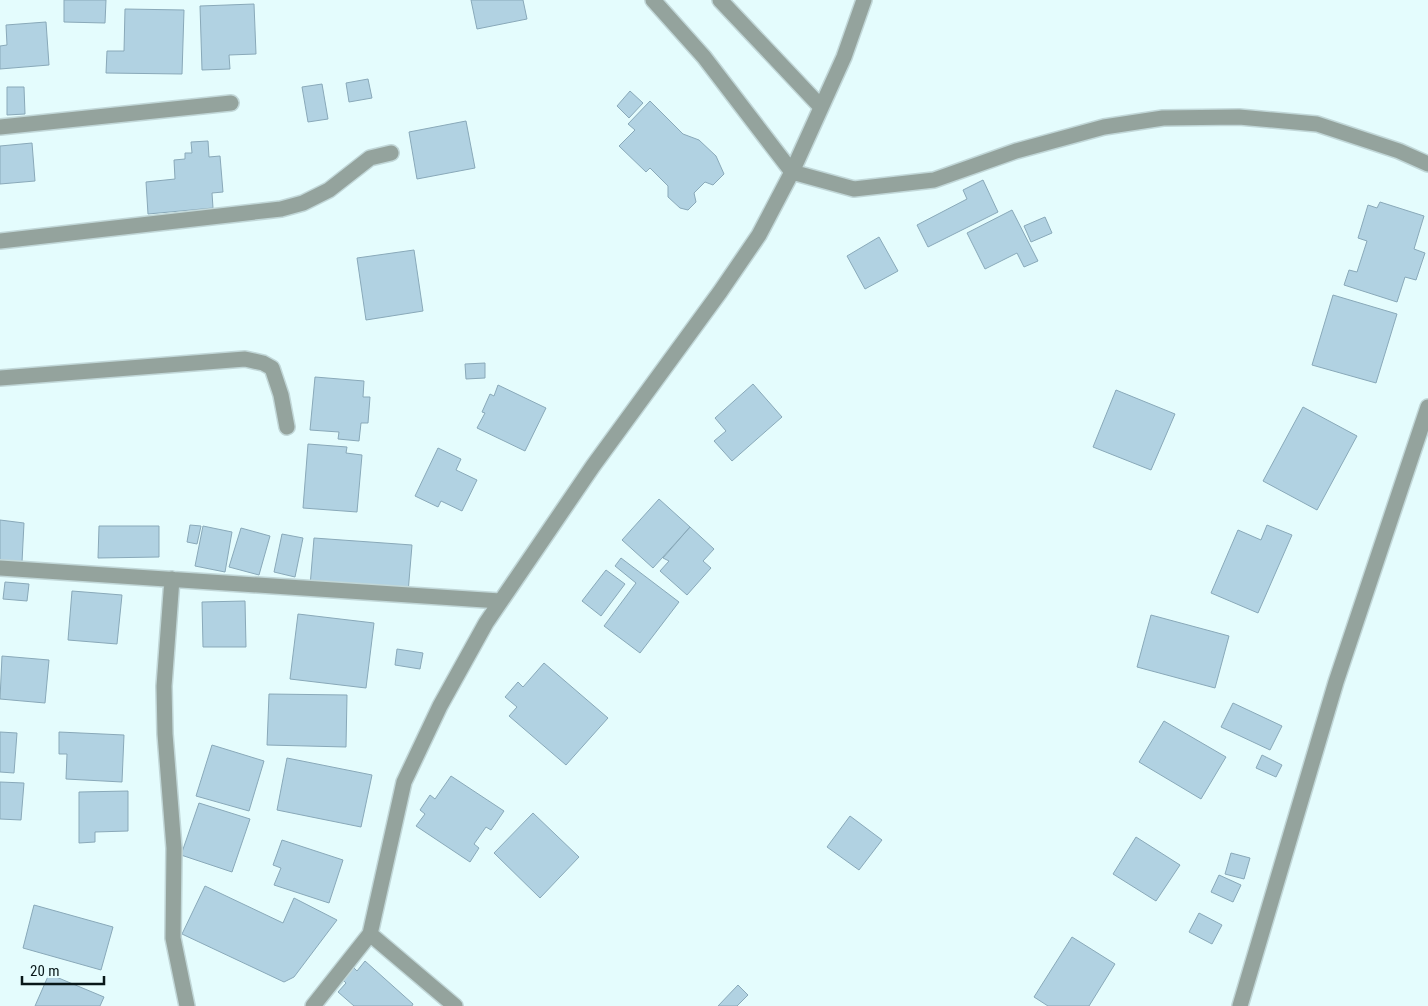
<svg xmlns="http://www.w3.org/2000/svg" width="1428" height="1006" viewBox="0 0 1428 1006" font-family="'Roboto Condensed',sans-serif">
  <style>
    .building { fill: #b1d2e2; stroke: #89a9b9 }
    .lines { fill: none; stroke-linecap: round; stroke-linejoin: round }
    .street-casing { stroke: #c1d7d8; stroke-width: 18 }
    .street { stroke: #94a39d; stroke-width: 15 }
  </style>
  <rect width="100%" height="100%" fill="#e4fcfd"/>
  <path class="building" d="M64,0H106L105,23L64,22Z
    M471,0H523L527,19L477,29Z
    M254,4L256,54L229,55L230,69L202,70L200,6Z
    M125,9L184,10L182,74L106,73L107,51H124Z
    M46,22L49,65L0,69V46L7,45L6,25Z
    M368,79L372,98L349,102L346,83Z
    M322,84L328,119L308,122L302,87Z
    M7,87H24L25,114L7,115Z
    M630,91L643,103L629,118L617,106Z
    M650,101L683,134L699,140L716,156L724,174L713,185L705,182L694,193L696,202L688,210L680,208L668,197V186L650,168L646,172L619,146L635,130L628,124Z
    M466,121L475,168L417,179L409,132Z
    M208,141L209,157L220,156L223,192L212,193L213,208L148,214L146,182L175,179L174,160L185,159V153H192L191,142Z
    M32,143L35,181L0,184V146Z
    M983,180L998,212L928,247L917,225L967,199L963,190Z
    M1380,202L1424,216L1414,249L1425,253L1416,280L1405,277L1397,302L1344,285L1349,270L1357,272L1367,241L1358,238L1368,205L1377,208Z
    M1012,210L1038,261L1024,267L1017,253L985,269L967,233Z
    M1045,217L1052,233L1031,242L1024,226Z
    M879,237L898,271L865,289L847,256Z
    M414,250L423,311L366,320L357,258Z
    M1333,295L1397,314L1376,383L1312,365Z
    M485,363V378L466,379L465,364Z
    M315,377L364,381L363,397H370L368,423H361L359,441L338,439L339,432L310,430Z
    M753,384L782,417L732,461L714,441L726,431L715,418Z
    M498,385L546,408L525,451L477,428L485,413L482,412L490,394L494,396Z
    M1116,390L1175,414L1151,470L1093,447Z
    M1303,407L1357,436L1317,510L1263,481Z
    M308,444L347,447L346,453L362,455L357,512L303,508Z
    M438,448L461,459L456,470L477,480L462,511L441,501L438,507L415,496Z
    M659,499L690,527L653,568L622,540Z
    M0,520L24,523L22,562L0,560Z
    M190,525L201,526L197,544L187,542Z
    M1267,525L1292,535L1258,613L1211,593L1238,530L1261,540Z
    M99,526H159V557L98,558Z
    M203,526L232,532L225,572L195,566Z
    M690,527L714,549L703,561L711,568L687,595L660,571L669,561L663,558Z
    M241,528L270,536L259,575L229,567Z
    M282,534L303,538L295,577L274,572Z
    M314,538L412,545L408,593L310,586Z
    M621,558L679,602L640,653L604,626L636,583L615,566Z
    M606,570L625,584L601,616L582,601Z
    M5,582L29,584L27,601L3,599Z
    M72,591L122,595L117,644L68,640Z
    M245,601L246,647H203L202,602Z
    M298,614L374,623L366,688L290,679Z
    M1151,615L1229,636L1215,688L1137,667Z
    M397,649L423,653L420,669L395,665Z
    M2,656L49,660L45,703L0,699Z
    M544,663L608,718L566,765L509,716L517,707L505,697L518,682L523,687Z
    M269,694L347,695L346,747L267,745Z
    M1233,703L1282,726L1270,750L1221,727Z
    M1164,721L1226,757L1201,799L1139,762Z
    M0,732L17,733L14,773L0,772Z
    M59,732L124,735L122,782L66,779L67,754H59Z
    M212,745L264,761L249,811L196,796Z
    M1262,755L1282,765L1276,777L1256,768Z
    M287,758L372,775L361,827L277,810Z
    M451,776L504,811L491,830L486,827L474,844L479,848L470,862L416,826L425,814L420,810L430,795L435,799Z
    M0,782L24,783L21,820L0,819Z
    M128,791V831L95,832V842L79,843V792Z
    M199,803L250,819L232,872L181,855Z
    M533,813L579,857L540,898L494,853Z
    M850,816L882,840L859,870L827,847Z
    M1136,837L1180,865L1156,901L1113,874Z
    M282,840L343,860L329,903L274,885L281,868L273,865Z
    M1231,853L1250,858L1244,879L1225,874Z
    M1219,875L1241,885L1233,902L1211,892Z
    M205,886L283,923L294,898L337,920L294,977L284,982L182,934Z
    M34,905L113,927L101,970L23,948Z
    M1199,913L1222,925L1212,944L1189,932Z
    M1072,937L1115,964L1089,1006H1048L1034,997Z
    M365,961L413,1004L412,1006H354L338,992L346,983L341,978L352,966L357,971Z
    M49,974L104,997L100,1006H35Z
    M738,985L748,995L737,1006H718Z"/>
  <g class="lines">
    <g class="street-casing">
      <path id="street" d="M653,0L704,57L792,172L844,57L864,0
        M720,0L821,107
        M0,127L231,103
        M0,241L281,209L303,203L329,190L370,158L391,153
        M0,378L245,359L263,363L272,368L281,395L287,427
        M0,568L500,601
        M172,579L164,686L165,734L174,848L173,938L187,1006
        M370,934L455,1006
        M313,1006L370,934L404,782L440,706L486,623L593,466L720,292L759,235L792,172L854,189L934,180L1016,151L1104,127L1163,118L1239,117L1317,124L1399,151L1428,164
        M1240,1006L1336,682L1428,407"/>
    </g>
    <use href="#street" class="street"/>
  </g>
  <path d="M22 976v8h82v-8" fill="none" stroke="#081718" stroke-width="2.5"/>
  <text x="30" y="976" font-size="15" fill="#081718" stroke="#e4fcfd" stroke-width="4" paint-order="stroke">20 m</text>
</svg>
